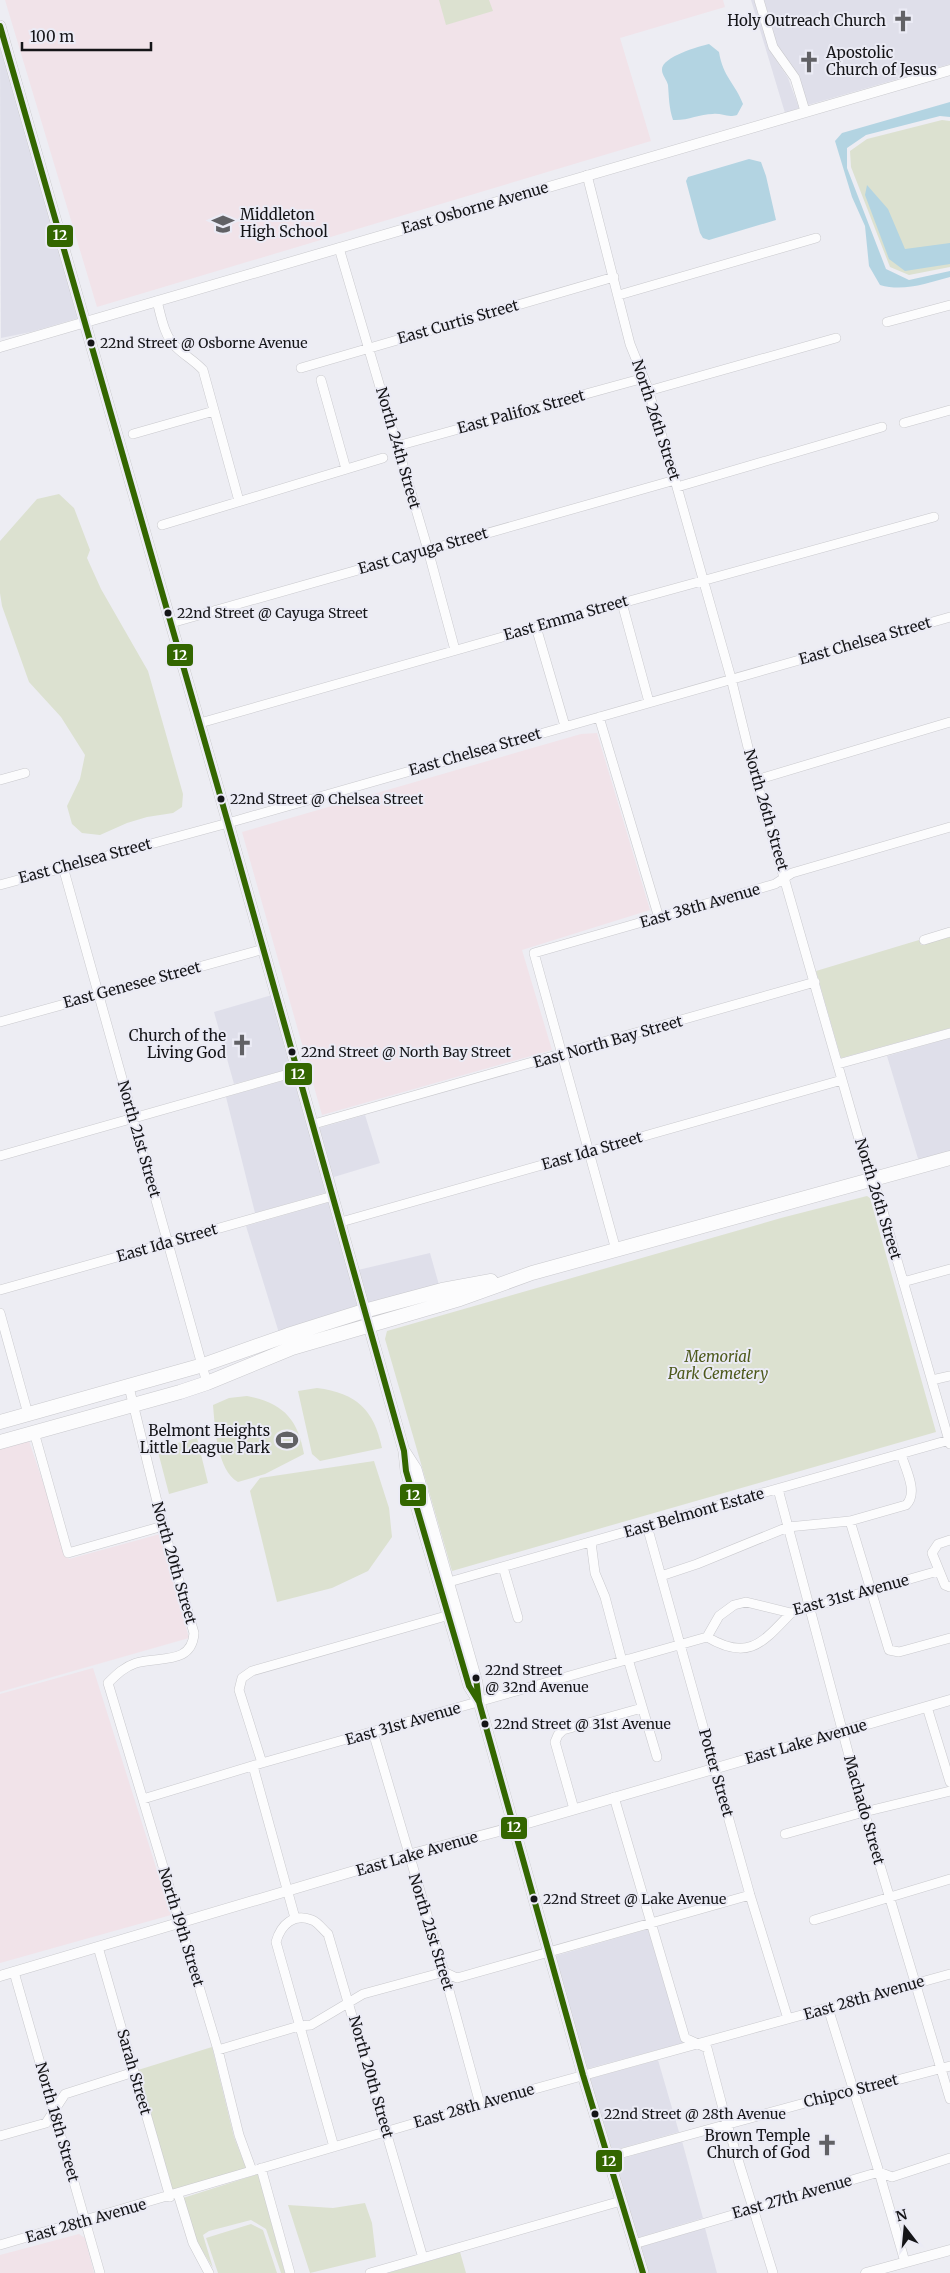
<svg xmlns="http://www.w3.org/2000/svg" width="950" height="2273" viewBox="0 0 950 2273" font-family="Merriweather,serif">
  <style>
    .built { fill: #dfdfea }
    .education { fill: #f1e3e9 }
    .green { fill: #dce1d0 }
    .water { fill: #b3d4e2 }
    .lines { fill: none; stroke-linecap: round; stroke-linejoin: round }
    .minor-casing { stroke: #c9c9cd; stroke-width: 10 }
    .tertiary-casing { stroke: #c9c9cd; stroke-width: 11 }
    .secondary-casing { stroke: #c9c9cd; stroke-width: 12 }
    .primary-casing { stroke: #c9c9cd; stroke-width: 15 }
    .minor { stroke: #fcfcfd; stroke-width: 9 }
    .tertiary { stroke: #fcfcfd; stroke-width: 10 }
    .secondary { stroke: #fcfcfd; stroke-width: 11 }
    .primary { stroke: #fcfcfd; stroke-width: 14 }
    .bus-1-casing { stroke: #ebebf5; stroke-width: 10 }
    .bus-1 { stroke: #360; stroke-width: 6 }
    .bus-dot { fill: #151518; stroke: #ebebf5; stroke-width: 2 }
    .labels { text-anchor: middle; stroke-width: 4; stroke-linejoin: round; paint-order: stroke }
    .bus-label { font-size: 14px; fill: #151518; stroke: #ebebf5; text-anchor: start }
    .poi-label { font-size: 15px; fill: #151518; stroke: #ebebf5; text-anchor: end }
    .street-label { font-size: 15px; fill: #151518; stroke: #ebebf5 }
    .park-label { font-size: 15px; font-style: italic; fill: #4d591c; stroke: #ebebf5 }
    .line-badge { stroke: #ebebf5; stroke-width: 2 }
    .badge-label { font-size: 14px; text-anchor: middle; font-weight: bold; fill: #fff }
  </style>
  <rect width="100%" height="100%" fill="#ededf3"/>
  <path class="built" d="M751,0H754L769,49L788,78L799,108L785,113Z
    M764,0H950V64L808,105L777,45Z
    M0,42L79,318L31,332L1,338Z
    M272,995L293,1068L234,1084L214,1012Z
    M950,1038V1153L919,1162L887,1056Z
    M296,1077L328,1192L255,1213L226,1097Z
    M365,1115L380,1163L334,1177L339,1198L319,1128Z
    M330,1202L358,1308L279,1333L246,1226Z
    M430,1253L439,1285L367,1305L358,1270Z
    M648,1929L683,2043L586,2069L555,1956Z
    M658,2060L679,2132L611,2151L589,2079Z
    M682,2141L703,2218L637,2238L614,2161Z
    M705,2228L717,2273H647L640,2247Z"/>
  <path class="education" d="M5,0H723L725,7L620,38L651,141L97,307Z
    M597,733L650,910L522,950L552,1050L322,1115L242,832L581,734Z
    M28,1438L69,1559L160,1534L189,1638L0,1692V1446Z
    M93,1668L171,1915L0,1963V1694Z
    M79,2234L85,2238L94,2273H0V2255Z"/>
  <path class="green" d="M439,0H489L493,11L446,25Z
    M942,120L950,121V267L909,275L890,267L851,167L850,151L867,139Z
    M59,494L74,508L90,550L87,558L101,589L148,671L183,794L182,807L173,813L147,817L127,823L100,835L82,833L72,824L67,806L80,779L85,755L61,717L29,682L2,606L0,593V541L37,499Z
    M950,937V1028L841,1058L816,971L919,940L921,945Z
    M867,1196L870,1198L936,1432L452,1571L385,1339L387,1331L781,1218Z
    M317,1388C357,1393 374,1410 382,1448L320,1461L312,1454L298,1391Z
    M247,1396C283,1403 298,1419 304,1454L265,1474L238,1482C217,1470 215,1428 213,1405L229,1398Z
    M197,1438L208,1483L169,1494L157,1448Z
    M374,1461L389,1508L392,1537L368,1571L332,1588L277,1602L250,1491L260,1478Z
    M212,2047L234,2137L246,2168L173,2191L138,2070Z
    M258,2174L285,2273H281L266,2229L251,2220L209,2231L203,2235L213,2268L197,2242L183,2198Z
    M365,2203L372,2223L376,2257L310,2273L288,2205L333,2208Z
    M251,2224L263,2230L277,2273H218L206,2238Z
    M460,2252L466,2273H388Z"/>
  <path class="water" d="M709,44L719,52C723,77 735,83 743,104L737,115C727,118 722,113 713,114C699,114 687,121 673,120C669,108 669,98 668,85C667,80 662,75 662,70C661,57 700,46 709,44Z
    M950,102V117L940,116L866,135L847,148V168L886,269L909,280L950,271V277C927,283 904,292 880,285L869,266L865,226L852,197L835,141L842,133Z
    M749,159L761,162L766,176L776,220L709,240L703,238L700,233L686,181L688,177Z
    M867,185L888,209L905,249L950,243V264L905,271L889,259L865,195Z"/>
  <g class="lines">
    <g class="minor-casing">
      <path id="minor" d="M759,0L773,47L795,78L805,111
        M587,175L630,344L647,386L675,480L731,678L756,780L865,1160L878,1194L950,1444
        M339,248L428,550L455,650
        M619,295L816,238
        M157,301C161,316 164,336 176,347C185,356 195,361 203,370L239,501
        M887,322L950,305
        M301,368L614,277
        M321,380L346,469
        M648,391L836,338
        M904,423L950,410
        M133,434L214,411
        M397,446L644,378
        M677,487L882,427
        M162,525L383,458
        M622,603L649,702
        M171,623L675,480
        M536,627L565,726
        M599,717L659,918
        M200,723L622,603L934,517
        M0,780L25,773
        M756,780L950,722
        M63,867L207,1383
        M0,885L228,823L950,617
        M924,940L950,932
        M0,1022L264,949
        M838,1064L950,1033
        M314,1124L815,982
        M0,1156L299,1071
        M341,1222L842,1080
        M616,1250L534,953L775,884L792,873L950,827
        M903,1282L950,1269
        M0,1290L333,1196
        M0,1313L28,1414
        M932,1380L950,1376
        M129,1387L163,1526L194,1633C192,1665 160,1656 136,1663C124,1667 117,1674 108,1683L218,2050L239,2135L252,2171
        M34,1432L68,1553L163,1526
        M778,1489L864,1812L950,2099
        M850,1521L889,1650L899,1652L950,1638
        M647,1526L750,1895L788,2019
        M950,1540L938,1544L932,1553L945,1585L950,1587
        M591,1542L595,1573L605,1597L622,1661
        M503,1567L518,1618
        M661,1576L697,1564L788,1527L850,1521L906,1505C919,1493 905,1468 901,1454
        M442,1584L949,1440
        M707,1637C749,1662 763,1642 791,1613
        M628,1659L657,1757
        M927,1707L950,1782
        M373,1732L444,1972L480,2104
        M262,1763L239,1690L242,1678L252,1671L453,1614
        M253,1766L295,1918
        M614,1797L685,2038L707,2048L727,2124L773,2273
        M143,1799L262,1763L707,1637L719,1616L734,1605L746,1602L791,1613L938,1571
        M574,1809L555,1742L558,1735L563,1730L642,1708
        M785,1834L864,1812L950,1791
        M814,1920L950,1879
        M98,1947L170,2197
        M14,1972L100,2273
        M828,2008L879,2172L905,2262
        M218,2050L299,2026L311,2025L363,1994L444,1972L457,1978L750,1895
        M0,2136L46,2123L65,2094L134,2072
        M334,2147L276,1942C281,1924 294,1913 312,1920C318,1922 323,1930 328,1934L423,2258
        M608,2157L845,2092L855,2091L950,2066
        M261,2168L290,2273
        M178,2194L193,2243L209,2273
        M634,2244L879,2172L892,2177L950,2158
        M0,2245L480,2104L950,1974
        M370,2273L621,2201"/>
    </g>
    <g class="tertiary-casing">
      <path id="tertiary" d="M0,347L950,70
        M0,1976L408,1855L514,1827L950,1700
        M866,2273L950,2250"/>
    </g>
    <g class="secondary-casing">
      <path id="secondary" d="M0,26L228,823L404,1451L406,1471L469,1686L479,1702
        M405,1452L416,1469L477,1683L479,1702L583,2075L643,2273"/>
    </g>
    <g class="primary-casing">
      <path id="primary" d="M0,1422L203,1365L288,1335L364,1311L442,1290L491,1281
        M0,1442L180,1392L207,1383L292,1348L460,1299L532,1273L950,1158"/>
    </g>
    <use href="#minor" class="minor"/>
    <use href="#tertiary" class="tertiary"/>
    <use href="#secondary" class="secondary"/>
    <use href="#primary" class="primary"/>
    <g class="bus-1-casing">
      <path id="bus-1" d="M0,26L228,823L404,1451L406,1471L469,1686L479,1702
        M476,1678L479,1702L583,2075L643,2273"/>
    </g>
    <use href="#bus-1" class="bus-1"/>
  </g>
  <defs>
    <g id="church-bare" transform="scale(1.725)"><path d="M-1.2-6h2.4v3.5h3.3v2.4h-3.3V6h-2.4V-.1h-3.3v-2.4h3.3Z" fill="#616165" stroke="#ebebf5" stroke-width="2.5" paint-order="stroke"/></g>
    <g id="school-bare" transform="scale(1.725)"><path d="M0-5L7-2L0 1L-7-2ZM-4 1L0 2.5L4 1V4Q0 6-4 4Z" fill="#616165" stroke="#ebebf5" stroke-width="2.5" paint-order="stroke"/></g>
    <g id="stadium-bare" transform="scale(1.725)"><path d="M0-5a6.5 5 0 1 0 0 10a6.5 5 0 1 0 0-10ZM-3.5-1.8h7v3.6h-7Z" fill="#616165" stroke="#ebebf5" stroke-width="2.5" paint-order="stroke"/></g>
  </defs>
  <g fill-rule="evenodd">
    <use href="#church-bare" x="903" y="21"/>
    <use href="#church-bare" x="809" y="62"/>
    <use href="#school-bare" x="223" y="224"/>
    <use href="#church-bare" x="242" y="1045"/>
    <use href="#stadium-bare" x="287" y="1440"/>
    <use href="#church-bare" x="827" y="2145"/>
  </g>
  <g class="bus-dot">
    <circle cx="91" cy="343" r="4.5"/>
    <circle cx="168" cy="613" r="4.5"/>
    <circle cx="221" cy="799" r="4.5"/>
    <circle cx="292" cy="1052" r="4.5"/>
    <circle cx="476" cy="1678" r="4.5"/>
    <circle cx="485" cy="1724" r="4.5"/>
    <circle cx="534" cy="1899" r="4.5"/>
    <circle cx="595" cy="2114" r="4.5"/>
  </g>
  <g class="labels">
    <g class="bus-label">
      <text x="100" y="348">22nd Street @ Osborne Avenue</text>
      <text x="177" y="618">22nd Street @ Cayuga Street</text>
      <text x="230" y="804">22nd Street @ Chelsea Street</text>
      <text x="301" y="1057">22nd Street @ North Bay Street</text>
      <text x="485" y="1675">22nd Street<tspan x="485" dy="17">@ 32nd Avenue</tspan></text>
      <text x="494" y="1729">22nd Street @ 31st Avenue</text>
      <text x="543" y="1904">22nd Street @ Lake Avenue</text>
      <text x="604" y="2119">22nd Street @ 28th Avenue</text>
    </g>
    <g class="poi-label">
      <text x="886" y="26">Holy Outreach Church</text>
      <text x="826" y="58" text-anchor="start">Apostolic<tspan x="826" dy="17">Church of Jesus</tspan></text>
      <text x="240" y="220" text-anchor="start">Middleton<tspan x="240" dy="17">High School</tspan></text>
      <text x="226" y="1041">Church of the<tspan x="226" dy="17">Living God</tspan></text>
      <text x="270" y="1436">Belmont Heights<tspan x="270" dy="17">Little League Park</tspan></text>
      <text x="810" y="2141">Brown Temple<tspan x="810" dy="17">Church of God</tspan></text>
    </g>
    <g class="street-label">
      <text transform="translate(475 208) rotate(-16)" y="5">East Osborne Avenue</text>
      <text transform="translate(458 322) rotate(-16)" y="5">East Curtis Street</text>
      <text transform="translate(521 412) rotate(-15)" y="5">East Palifox Street</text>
      <text transform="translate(656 420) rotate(72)" y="5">North 26th Street</text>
      <text transform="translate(398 448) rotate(74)" y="5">North 24th Street</text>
      <text transform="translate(423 551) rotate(-16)" y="5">East Cayuga Street</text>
      <text transform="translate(566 618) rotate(-16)" y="5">East Emma Street</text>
      <text transform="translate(865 641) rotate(-16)" y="5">East Chelsea Street</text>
      <text transform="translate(475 752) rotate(-16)" y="5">East Chelsea Street</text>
      <text transform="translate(766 810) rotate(74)" y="5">North 26th Street</text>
      <text transform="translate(85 861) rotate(-15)" y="5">East Chelsea Street</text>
      <text transform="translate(700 906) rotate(-16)" y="5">East 38th Avenue</text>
      <text transform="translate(132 985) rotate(-15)" y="5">East Genesee Street</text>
      <text transform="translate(608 1042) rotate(-16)" y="5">East North Bay Street</text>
      <text transform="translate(139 1139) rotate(74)" y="5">North 21st Street</text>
      <text transform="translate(592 1151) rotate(-16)" y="5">East Ida Street</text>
      <text transform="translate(878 1199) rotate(73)" y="5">North 26th Street</text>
      <text transform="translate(167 1243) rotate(-16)" y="5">East Ida Street</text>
      <text transform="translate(694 1513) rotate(-16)" y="5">East Belmont Estate</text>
      <text transform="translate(174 1563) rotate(74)" y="5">North 20th Street</text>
      <text transform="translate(851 1595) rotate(-15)" y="5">East 31st Avenue</text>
      <text transform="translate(403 1724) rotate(-16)" y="5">East 31st Avenue</text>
      <text transform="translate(806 1742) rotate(-16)" y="5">East Lake Avenue</text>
      <text transform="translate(716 1773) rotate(74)" y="5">Potter Street</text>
      <text transform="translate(864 1810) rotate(74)" y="5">Machado Street</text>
      <text transform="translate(417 1854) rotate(-16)" y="5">East Lake Avenue</text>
      <text transform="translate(181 1927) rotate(73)" y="5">North 19th Street</text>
      <text transform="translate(431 1932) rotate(73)" y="5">North 21st Street</text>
      <text transform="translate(864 1998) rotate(-16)" y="5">East 28th Avenue</text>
      <text transform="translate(134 2072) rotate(74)" y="5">Sarah Street</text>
      <text transform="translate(371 2077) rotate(74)" y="5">North 20th Street</text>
      <text transform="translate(851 2091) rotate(-14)" y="5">Chipco Street</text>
      <text transform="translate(474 2106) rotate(-16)" y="5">East 28th Avenue</text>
      <text transform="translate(57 2122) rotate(74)" y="5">North 18th Street</text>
      <text transform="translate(792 2197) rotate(-16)" y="5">East 27th Avenue</text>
      <text transform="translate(86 2221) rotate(-16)" y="5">East 28th Avenue</text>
    </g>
    <g class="park-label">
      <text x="718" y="1362">Memorial<tspan x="718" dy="17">Park Cemetery</tspan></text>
    </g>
  </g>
  <g class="line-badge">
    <rect x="46" y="224" width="28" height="24" rx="5" fill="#360"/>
    <rect x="166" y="643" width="28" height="24" rx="5" fill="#360"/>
    <rect x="284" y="1062" width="29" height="24" rx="5" fill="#360"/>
    <rect x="399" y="1483" width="28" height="24" rx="5" fill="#360"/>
    <rect x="500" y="1816" width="28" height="24" rx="5" fill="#360"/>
    <rect x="595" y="2149" width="28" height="24" rx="5" fill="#360"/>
  </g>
  <g class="badge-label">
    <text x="60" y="240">12</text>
    <text x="180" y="660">12</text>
    <text x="298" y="1079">12</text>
    <text x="413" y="1500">12</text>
    <text x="514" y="1832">12</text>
    <text x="609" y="2166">12</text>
  </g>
  <g transform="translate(905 2228) rotate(344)" stroke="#ebebf5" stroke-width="4" paint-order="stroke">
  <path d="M0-4L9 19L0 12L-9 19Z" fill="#151518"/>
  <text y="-8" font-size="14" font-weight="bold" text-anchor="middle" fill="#151518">N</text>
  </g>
  <path d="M22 42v8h129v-8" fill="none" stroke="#151518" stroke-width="2.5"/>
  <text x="30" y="42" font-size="15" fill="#151518" stroke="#ebebf5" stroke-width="4" paint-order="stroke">100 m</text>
</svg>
